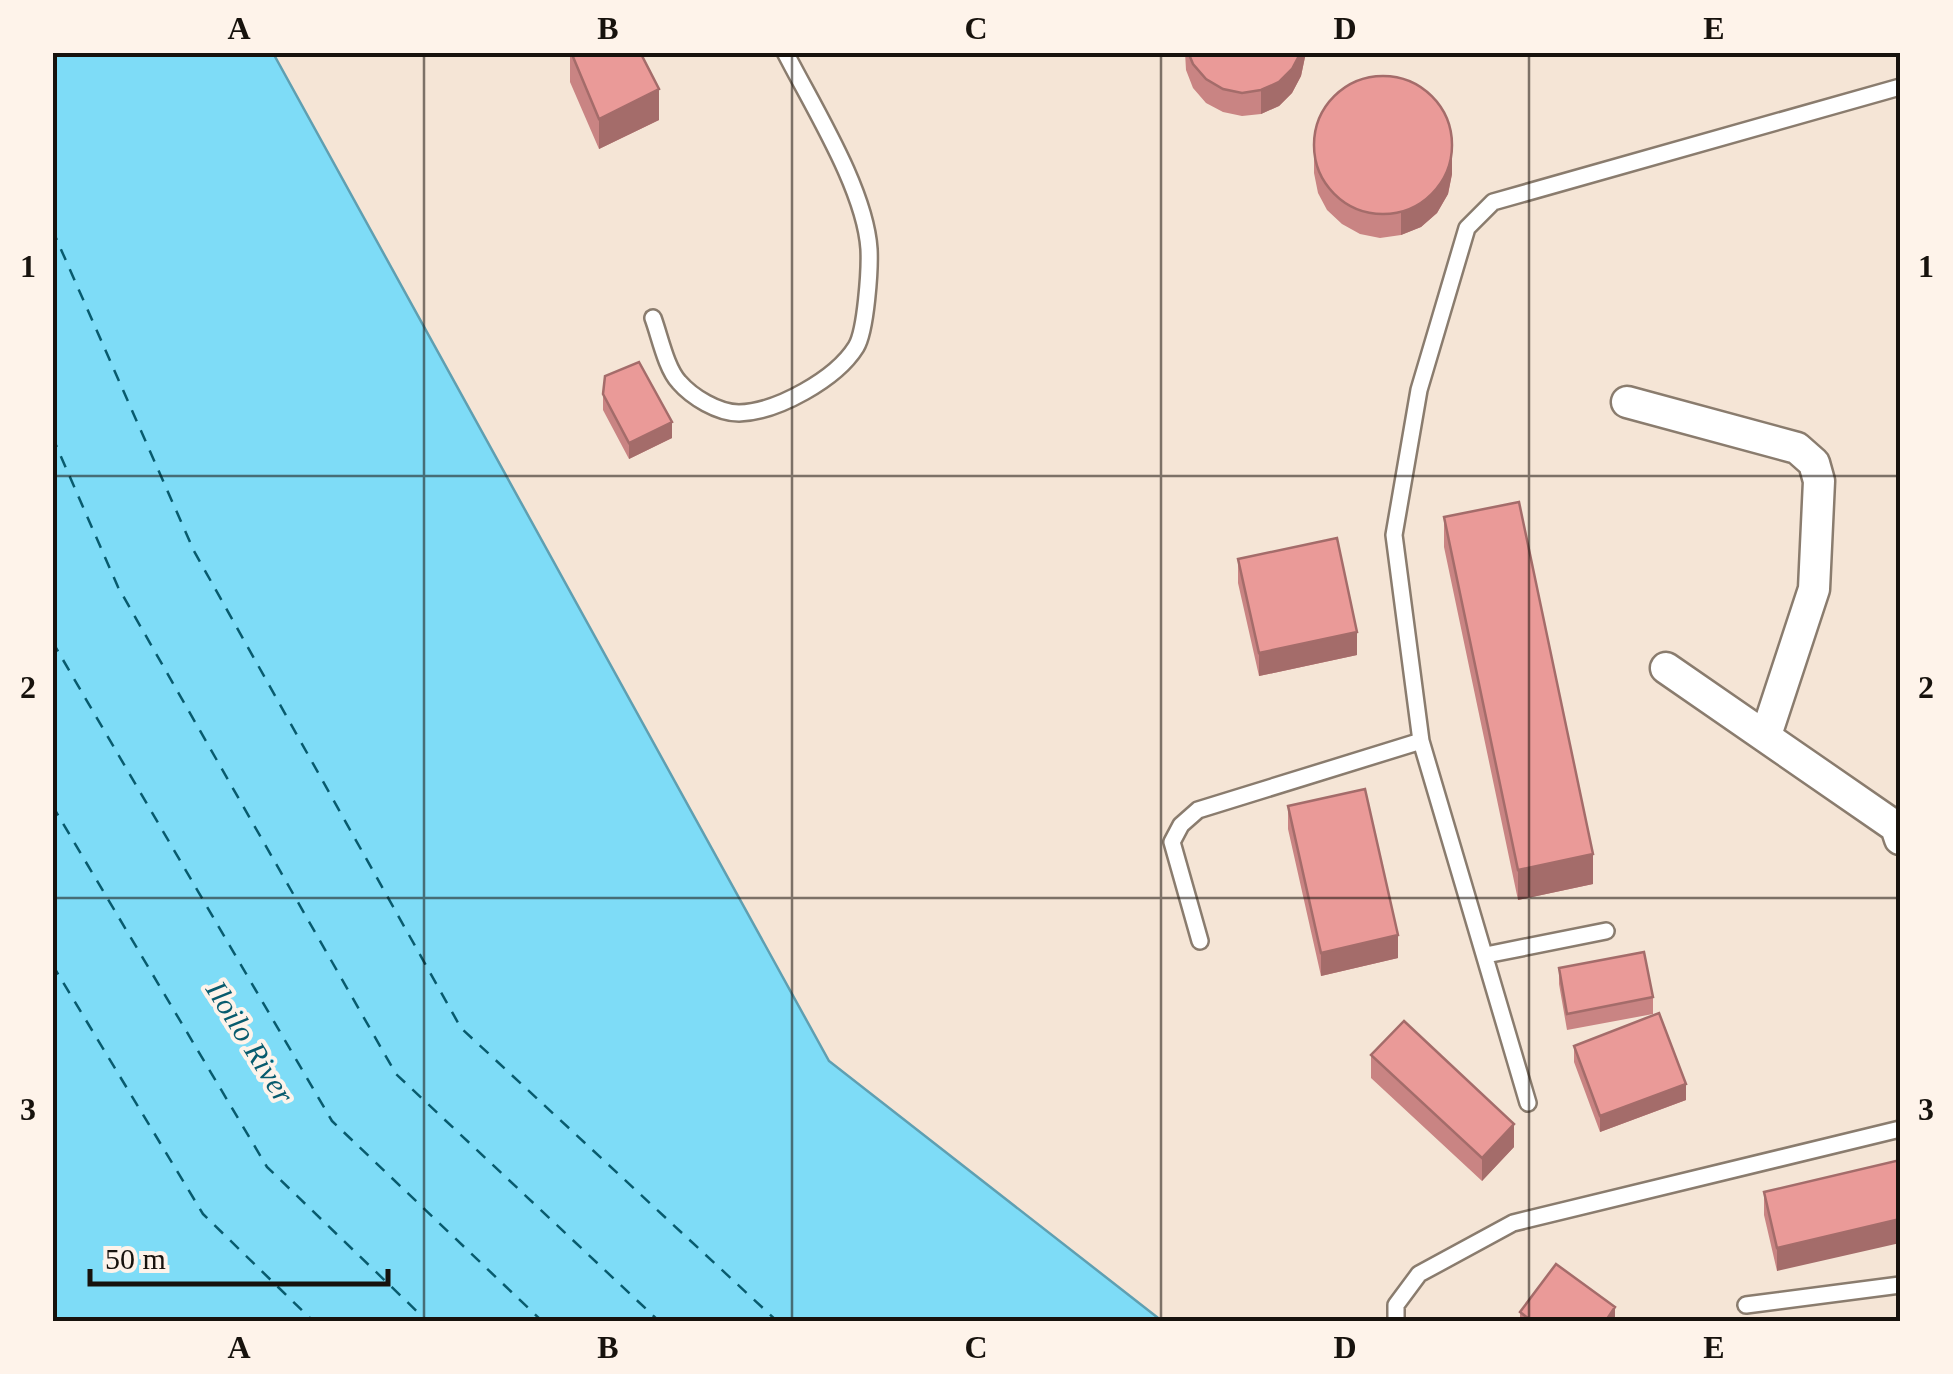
<svg xmlns="http://www.w3.org/2000/svg" width="1953" height="1374" viewBox="0 0 1953 1374" font-family="'Times New Roman',serif">
  <style>
    .water { fill: #7edcf7; stroke: #5f9fb1; stroke-width: 2.5 }
    .lines { fill: none; stroke-linecap: round; stroke-linejoin: round }
    .ferry { stroke: #085b6e; stroke-width: 2.5; stroke-dasharray: 12 10; stroke-linecap: butt }
    .service-casing { stroke: #8a7c6e; stroke-width: 20 }
    .minor-casing { stroke: #8a7c6e; stroke-width: 35 }
    .service { stroke: #fff; stroke-width: 15 }
    .minor { stroke: #fff; stroke-width: 30 }
    .wall { fill: #c98483 }
    .shaded-wall { fill: #a46c6a }
    .building { fill: #ea9a98; stroke: #a46c6a; stroke-width: 2.5 }
    .grid { fill: none; stroke: #17120d; stroke-width: 2.5; stroke-opacity: 0.55 }
    .labels { text-anchor: middle; stroke-width: 8; stroke-linejoin: round; paint-order: stroke }
    .water-label { font-size: 30px; font-style: italic; fill: #085b6e; stroke: #fef3ea }
    .neatline { fill: none; stroke: #17120d; stroke-width: 4 }
    .grid-label { font-size: 32px; text-anchor: middle; font-weight: bold; fill: #17120d }
  </style>
  <rect width="100%" height="100%" fill="#f5e5d6"/>
  <path class="water" d="M52,53H273L829,1061L1162,1321H53Z"/>
  <g class="lines">
    <path class="ferry" d="M52,229L194,551L461,1028L778,1322
      M52,436L118,587L396,1074L660,1322
      M52,641L332,1121L543,1322
      M52,805L267,1167L428,1322
      M52,964L203,1214L314,1322"/>
    <g class="service-casing">
      <path id="service" d="M653,318C660,337 666,368 679,382C692,397 718,413 739,413C777,412 836,379 856,347C866,331 870,269 869,249C865,189 813,107 785,52
        M1200,941L1172,842L1181,825L1198,810L1421,741
        M1486,955L1606,931
        M1528,1103L1421,741L1394,535L1419,390L1467,228L1493,202L1900,87
        M1746,1305L1900,1285
        M1396,1322V1305L1419,1274L1513,1223L1900,1129"/>
    </g>
    <g class="minor-casing">
      <path id="minor" d="M1627,402L1797,448L1814,463L1819,481L1814,589L1766,735
        M1666,668L1896,827L1900,839"/>
    </g>
    <use href="#service" class="service"/>
    <use href="#minor" class="minor"/>
  </g>
  <path class="wall" d="M568,52H640L659,120L599,149L570,82V53L568,54Z
    M1185,52H1305V57L1301,76L1292,93L1279,106L1261,114L1242,116L1223,112L1206,103L1193,88L1186,70Z
    M1546,52H1592L1586,55L1567,57Z
    M1314,131L1452,174L1448,194L1437,213L1421,227L1401,235L1380,238L1360,234L1342,224L1327,210L1318,193L1314,173Z
    M603,394L672,438L629,459L603,410Z
    M1444,517L1593,884L1518,900L1444,547Z
    M1238,559L1357,655L1259,676L1238,583Z
    M1288,806L1398,958L1321,976L1288,829Z
    M1559,968L1653,997V1014L1567,1030L1559,984Z
    M1574,1046L1686,1100L1600,1132L1574,1062Z
    M1371,1055L1514,1147L1482,1181L1371,1078Z
    M1900,1160L1777,1271L1764,1215V1192Z
    M1520,1312L1615,1322H1520Z"/>
  <path class="shaded-wall" d="M1301,52H1305V57L1301,76L1292,93L1279,106L1261,114V90Z
    M659,89V120L599,149V119Z
    M1452,151V174L1448,194L1437,213L1421,227L1401,235V212Z
    M672,422V438L629,459V443Z
    M1357,632V655L1259,676V653Z
    M1593,854V884L1518,900V870Z
    M1398,935V958L1321,976V953Z
    M1686,1084V1100L1600,1132V1116Z
    M1514,1124V1147L1482,1181V1158Z
    M1900,1219V1243L1777,1271V1248Z
    M1615,1307V1322H1605Z"/>
  <path class="building" d="M571,52H640L659,89L599,119Z
    M1188,52H1301L1292,69L1279,82L1261,90L1242,93L1223,89L1206,79L1193,64Z
    M1314 145a69 69 0 1 1 138 0a69 69 0 1 1-138 0Z
    M639,362L672,422L629,443L603,394L605,376Z
    M1519,502L1593,854L1518,870L1444,517Z
    M1337,538L1357,632L1259,653L1238,559Z
    M1365,789L1398,935L1321,953L1288,806Z
    M1644,952L1653,997L1567,1014L1559,968Z
    M1659,1013L1686,1084L1600,1116L1574,1046Z
    M1404,1021L1514,1124L1482,1158L1371,1055Z
    M1900,1160V1219L1777,1248L1764,1192Z
    M1556,1264L1615,1307L1605,1322H1533L1520,1312Z"/>
  <path class="grid" d="M424,52V1322M792,52V1322M1161,52V1322M1529,52V1322M52,476H1900M52,898H1900"/>
  <g class="labels">
    <g class="water-label">
      <text transform="translate(250 1042) rotate(58)" y="10">Iloilo River</text>
    </g>
  </g>
  <rect width="1953" height="1374" fill="none" stroke="#fef3ea" stroke-width="110"/>
  <path d="M90 1269v15h298v-15" fill="none" stroke="#17120d" stroke-width="5"/>
  <text x="105" y="1269" font-size="30" fill="#17120d" stroke="#fef3ea" stroke-width="8" paint-order="stroke">50 m</text>
  <rect x="55" y="55" width="1843" height="1264" class="neatline"/>
  <g class="grid-label">
    <text x="239" y="39">A</text>
    <text x="608" y="39">B</text>
    <text x="976" y="39">C</text>
    <text x="1345" y="39">D</text>
    <text x="1714" y="39">E</text>
    <text x="28" y="277">1</text>
    <text x="1926" y="277">1</text>
    <text x="28" y="698">2</text>
    <text x="1926" y="698">2</text>
    <text x="28" y="1120">3</text>
    <text x="1926" y="1120">3</text>
    <text x="239" y="1358">A</text>
    <text x="608" y="1358">B</text>
    <text x="976" y="1358">C</text>
    <text x="1345" y="1358">D</text>
    <text x="1714" y="1358">E</text>
  </g>
</svg>
